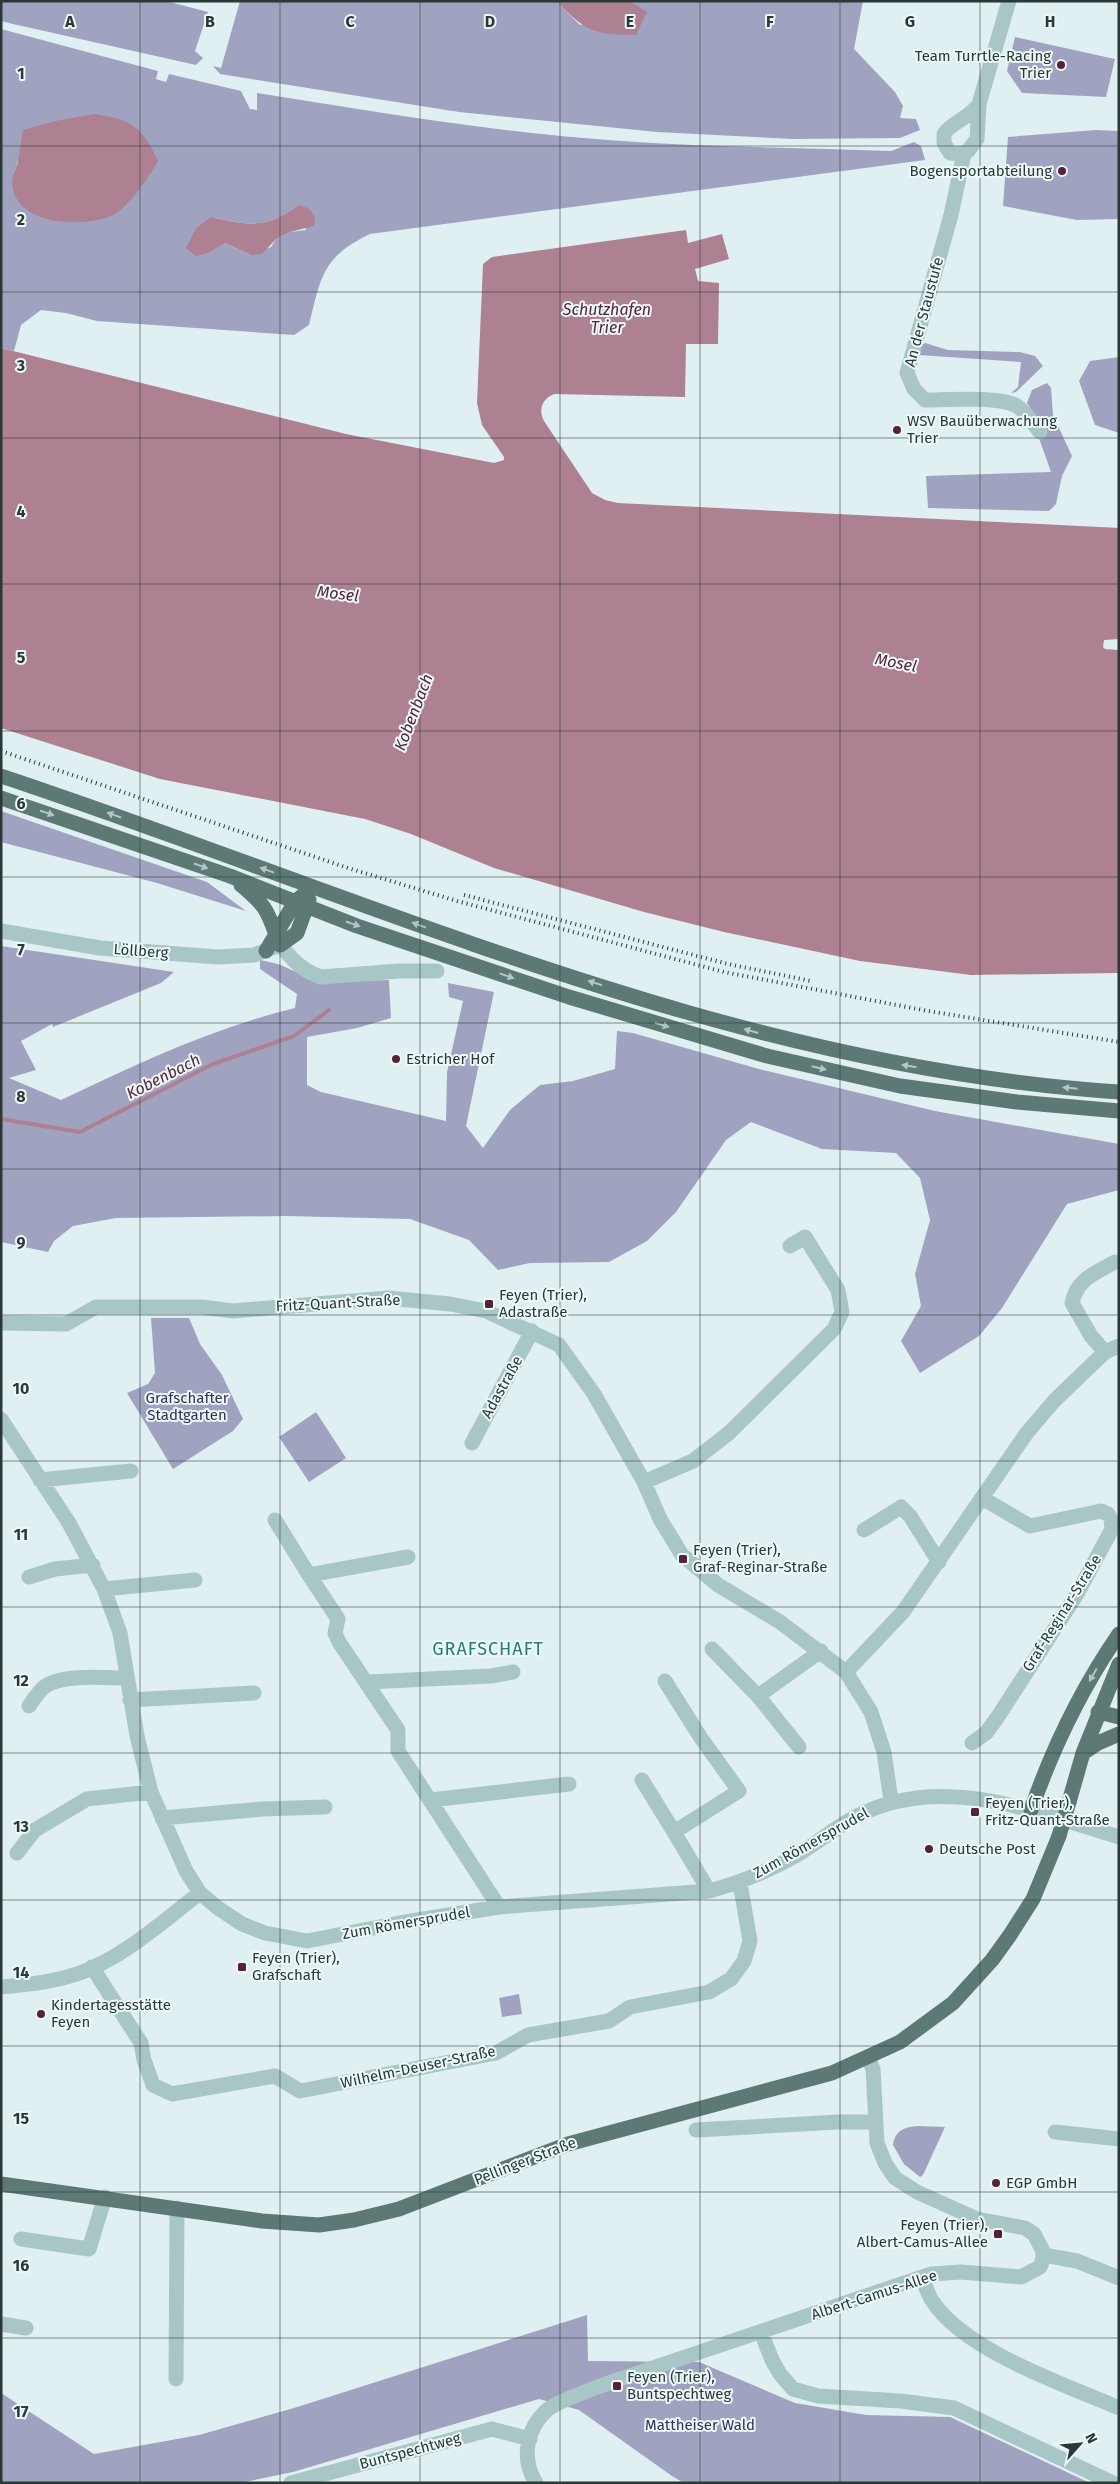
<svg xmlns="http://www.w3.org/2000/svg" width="1120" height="2484" viewBox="0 0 1120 2484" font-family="'Fira Sans',sans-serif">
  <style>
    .green { fill: #a0a3c0; fill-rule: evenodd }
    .water { fill: #ad8092 }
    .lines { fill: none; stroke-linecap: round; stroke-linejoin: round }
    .stream { stroke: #ad8092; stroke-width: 4 }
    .minor { stroke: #a9c6c6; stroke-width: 15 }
    .major { stroke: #5d7976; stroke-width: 15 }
    .rail { stroke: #2a3836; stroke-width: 4; stroke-dasharray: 1 4; stroke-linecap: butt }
    .major-bridge { stroke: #5d7976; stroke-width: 15 }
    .oneway { fill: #b3c5c5 }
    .grid { fill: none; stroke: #2a3836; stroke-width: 1; stroke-opacity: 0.55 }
    .poi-dot { fill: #572236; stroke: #ecf8f9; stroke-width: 2 }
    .labels { text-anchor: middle; stroke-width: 4; stroke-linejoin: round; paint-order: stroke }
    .poi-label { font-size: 15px; fill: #2a3836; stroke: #ecf8f9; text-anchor: start }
    .street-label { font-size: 15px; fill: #2a3836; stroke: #ecf8f9 }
    .park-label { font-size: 15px; fill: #303254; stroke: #ecf8f9 }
    .water-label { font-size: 16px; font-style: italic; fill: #572236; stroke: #ecf8f9 }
    .quarter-label { font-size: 18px; letter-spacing: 1px; fill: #287c6b; stroke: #ecf8f9 }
    .grid-label { font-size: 16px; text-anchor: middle; font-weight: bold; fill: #2a3836; stroke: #ecf8f9; stroke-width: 4; stroke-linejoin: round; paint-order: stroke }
  </style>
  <rect width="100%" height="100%" fill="#e0f0f2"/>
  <path class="green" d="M1,1H166L208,12L195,51L203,58L196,65L13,24L1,21Z
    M240,1H556L580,25L635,7L630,1H863L854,49L895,92L903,106L900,118L916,119L920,130L900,138L793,139L657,132L459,112L220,74L213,66L221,68Z
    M1,29L158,71L156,79L166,82L169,74L241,91L250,109L257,110V93C358,109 459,126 561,136C671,147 781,147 891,151L914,142L921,146L925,160L370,234C322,257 321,277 309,325L294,335L97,321L66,313L41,310L21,325L14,351L1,348ZM18,160L143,187L12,183ZM299,205L306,230L290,232L276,239L271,247L251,255L225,243L211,217C250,226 265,229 299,205Z
    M1015,37L1115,59L1106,97L1022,93L1007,71Z
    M1096,130L1119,131V219L1077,220L1003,206L1008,137Z
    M925,343L948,350L1020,352L1035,356L1043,366L1016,392L1011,393L1018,387L1021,362L919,355V347Z
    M1119,357V433L1095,425L1079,381L1090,361Z
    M1047,383L1051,388L1053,415L1072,456L1062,476L1056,504L1049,511L928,508L926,476L1051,472L1039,438L1047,433L1027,403L1032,390Z
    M1,811L207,882L246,911L157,883L1,842Z
    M1,946L174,972L161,983L53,1027L52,1024L21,1041L36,1070L9,1078L61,1100C137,1064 212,1028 295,1008L297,994L260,969V960L278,964L320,982L389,980L391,1018L357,1028L307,1037V1085L321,1092L446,1121L447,1072L463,1001L449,997L448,983L494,992L466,1126L483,1148L510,1110L540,1085L573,1081L615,1069L617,1031L633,1033L759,1069L935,1111L1119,1144V1190L1067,1204L1002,1308L979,1336L920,1373L901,1341L921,1306L915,1274L930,1220L920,1178L896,1153L822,1149L751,1122L726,1140L676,1212L647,1241L609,1262L530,1263L498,1270L469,1240L410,1219L286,1216L116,1218L73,1226L54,1241L48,1252L1,1242Z
    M151,1318H189L200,1344L222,1375L243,1419L233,1431L173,1469L127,1393L148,1384L155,1373Z
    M316,1412L346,1458L309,1482L279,1437Z
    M519,1994L522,2014L502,2017L499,1998Z
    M918,2126L945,2127L923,2175L920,2177L904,2164L893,2145C895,2130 905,2127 918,2126Z
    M587,2315L588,2361L699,2362L795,2403L866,2415L950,2417L1090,2483H684L672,2476L579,2410L539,2399L293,2472L240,2483H1V2393L94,2454L199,2435L294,2408Z"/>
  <path class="water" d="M556,1H630L647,12L636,35C592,34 587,32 556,1Z
    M94,114C131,119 143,127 158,161C149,177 128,209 111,216C81,228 15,226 12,183C12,176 17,167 18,161C20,151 21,140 23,130L55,121Z
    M299,205L310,209L315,218L314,226L290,232L276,239L262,254L251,255L225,243L208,253L196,256L186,248L196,228L211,217C250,226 265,229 299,205Z
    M686,230L688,243L722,234L729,259L695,269L698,281L719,283L718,344H686L685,397L554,394C542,399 538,410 544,421L592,493L605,500L618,503L1119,528V639L1104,640L1103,647L1105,649L1119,650V973L971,975L860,961L724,932L644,912L494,868L411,834L365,819L160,779L1,728V348L346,434L494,463L504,460V457L482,425L477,403L483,264L492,257Z"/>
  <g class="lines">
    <path class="stream" d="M1,1119L80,1132L213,1064L294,1036L329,1010"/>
    <path class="minor" d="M979,104C970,118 953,121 944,134V143L950,153L959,154L968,151L977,139L979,104L1009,1
      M964,154L951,215L907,373L914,389L925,400C946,400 1000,396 1017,406C1026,412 1033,424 1040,432
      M1,931L100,948L218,957L254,955L280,945C292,959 302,971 321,977L399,971H437
      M1,1323L66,1324L96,1307H202L233,1311L388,1298L450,1304L486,1311L559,1345L594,1394L644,1482L660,1519L682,1555L718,1585L780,1622L846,1672L871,1712L884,1752L891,1801
      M1105,1352L1091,1336L1072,1303C1077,1279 1095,1273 1115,1262
      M1,1419L69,1523L104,1589L120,1633L137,1736L151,1792L186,1871L200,1893L218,1908L242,1924L265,1933L307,1941L405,1922L499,1907L709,1891C739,1883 769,1871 797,1855C817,1843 836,1827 857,1816C942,1772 1035,1812 1119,1837
      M472,1443L532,1331
      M40,1480L131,1471
      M644,1482L693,1461L729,1433L834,1329L842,1312L838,1290L805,1237L790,1246
      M275,1520L309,1575
      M864,1530L901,1507L910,1516L939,1562
      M408,1557L309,1575L338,1619L335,1633L339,1642L398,1730V1751L499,1907
      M29,1577L55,1569L93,1565
      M104,1589L195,1580
      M712,1649L758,1696L799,1747
      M846,1672L903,1612L1026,1434L1054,1401L1105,1352L1119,1346
      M665,1681L701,1738L739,1791L674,1832L709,1891
      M367,1682L491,1676L513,1672
      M758,1696L821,1651
      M130,1700L254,1693
      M29,1706C33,1700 38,1693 43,1688C60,1673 105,1678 127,1678
      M972,1743L986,1733L999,1715L1077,1594L1112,1529L1111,1519L1108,1514L1101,1511L1030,1526L982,1498
      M642,1780L674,1832
      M431,1800L569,1784
      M162,1818L263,1809L325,1807
      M17,1853L35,1830L87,1799L151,1792
      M92,1967L141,2043L144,2060L153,2085L172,2094L275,2076L300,2091L496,2053L528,2035L609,2021L630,2007L709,1992L731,1979L744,1961L750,1941L740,1883
      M1,1987C28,1985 54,1982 80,1973C124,1957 163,1921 200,1893
      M696,2130L838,2122H876
      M1055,2132L1119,2139
      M21,2239L89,2249L105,2197
      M1044,2255L1077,2261L1119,2278
      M922,2277C925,2285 928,2295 933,2302C967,2352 1064,2384 1119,2408
      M1,2324L26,2328
      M761,2332L772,2360L780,2374L793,2389L818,2396L901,2401L954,2408L1113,2483
      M176,2379L177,2208
      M291,2483L492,2429L530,2439
      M536,2483C521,2459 526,2429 547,2410C559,2400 598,2387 614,2381L931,2274L961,2272L1021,2277L1040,2267L1043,2259V2251L1034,2234L1025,2228L977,2219L917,2192L895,2178L885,2163L877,2143L873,2069L868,2058"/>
    <path class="major" d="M1,776C368,898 728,1067 1119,1092
      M1,798L230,876L357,926L569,997L767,1056L900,1086L1017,1102L1119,1111
      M241,885C270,909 267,912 280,945L297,933L309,900
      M266,951L295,902L302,896
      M1098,1712L1119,1717
      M1083,1753L1098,1743L1119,1734
      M1069,1802L1083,1753L1119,1664
      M1031,1810C1053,1747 1081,1689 1119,1634
      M1,2184L262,2221L319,2225L354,2220L399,2209L568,2144L832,2073L900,2042L953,2003L992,1960L1010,1935L1033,1899L1059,1836"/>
    <path class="rail" d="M1,751L348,868L457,901L724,972L928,1011L1119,1042
      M464,895L728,964L811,981"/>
    <path class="major-bridge" d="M1059,1836L1069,1802"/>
  </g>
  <defs><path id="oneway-solid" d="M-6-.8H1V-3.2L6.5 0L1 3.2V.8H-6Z" transform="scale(1.25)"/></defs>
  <g class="oneway">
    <use href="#oneway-solid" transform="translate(47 813) rotate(19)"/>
    <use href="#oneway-solid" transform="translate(114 815) rotate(-161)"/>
    <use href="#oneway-solid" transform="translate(201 866) rotate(19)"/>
    <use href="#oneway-solid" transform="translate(267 870) rotate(-160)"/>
    <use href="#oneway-solid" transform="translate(353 924) rotate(19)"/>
    <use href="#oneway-solid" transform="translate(419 925) rotate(-160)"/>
    <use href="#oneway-solid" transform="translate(507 976) rotate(19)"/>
    <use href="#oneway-solid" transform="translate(595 983) rotate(-162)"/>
    <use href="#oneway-solid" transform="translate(662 1025) rotate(17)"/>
    <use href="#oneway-solid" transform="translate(751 1031) rotate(-164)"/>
    <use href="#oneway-solid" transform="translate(909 1066) rotate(-171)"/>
    <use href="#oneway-solid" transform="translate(819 1068) rotate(13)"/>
    <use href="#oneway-solid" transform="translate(1070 1088) rotate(-174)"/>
    <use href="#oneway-solid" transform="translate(1093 1675) rotate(120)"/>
  </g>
  <path class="grid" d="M140,1V2483M280,1V2483M420,1V2483M560,1V2483M700,1V2483M840,1V2483M980,1V2483M1,146H1119M1,292H1119M1,438H1119M1,584H1119M1,731H1119M1,877H1119M1,1023H1119M1,1169H1119M1,1315H1119M1,1461H1119M1,1607H1119M1,1753H1119M1,1900H1119M1,2046H1119M1,2192H1119M1,2338H1119"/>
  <g class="poi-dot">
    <circle cx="1061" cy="65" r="5"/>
    <circle cx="1062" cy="171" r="5"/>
    <circle cx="897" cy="430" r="5"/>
    <circle cx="396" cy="1059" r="5"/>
    <rect x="484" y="1299" width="10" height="10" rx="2.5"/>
    <rect x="678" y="1554" width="10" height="10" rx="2.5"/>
    <rect x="970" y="1807" width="10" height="10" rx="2.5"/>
    <circle cx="929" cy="1849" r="5"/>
    <rect x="237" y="1962" width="10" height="10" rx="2.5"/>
    <circle cx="41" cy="2014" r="5"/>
    <circle cx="996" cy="2183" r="5"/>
    <rect x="993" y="2229" width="10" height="10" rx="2.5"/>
    <rect x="612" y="2381" width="10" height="10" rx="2.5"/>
  </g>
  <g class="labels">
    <g class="poi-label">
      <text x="1051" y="61" text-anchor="end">Team Turrtle-Racing<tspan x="1051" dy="17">Trier</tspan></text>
      <text x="1052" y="176" text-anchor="end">Bogensportabteilung</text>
      <text x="907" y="426">WSV Bauüberwachung<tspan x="907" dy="17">Trier</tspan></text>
      <text x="406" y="1064">Estricher Hof</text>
      <text x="499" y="1300">Feyen (Trier),<tspan x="499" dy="17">Adastraße</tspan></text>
      <text x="693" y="1555">Feyen (Trier),<tspan x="693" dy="17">Graf-Reginar-Straße</tspan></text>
      <text x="985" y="1808">Feyen (Trier),<tspan x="985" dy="17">Fritz-Quant-Straße</tspan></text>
      <text x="939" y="1854">Deutsche Post</text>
      <text x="252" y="1963">Feyen (Trier),<tspan x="252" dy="17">Grafschaft</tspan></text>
      <text x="51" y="2010">Kindertagesstätte<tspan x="51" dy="17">Feyen</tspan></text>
      <text x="1006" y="2188">EGP GmbH</text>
      <text x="988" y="2230" text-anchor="end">Feyen (Trier),<tspan x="988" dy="17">Albert-Camus-Allee</tspan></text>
      <text x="627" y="2382">Feyen (Trier),<tspan x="627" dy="17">Buntspechtweg</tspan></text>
    </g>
    <g class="street-label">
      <text transform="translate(924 312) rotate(-75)" y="5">An der Staustufe</text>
      <text transform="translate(141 951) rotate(4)" y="5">Löllberg</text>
      <text transform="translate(338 1303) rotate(-3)" y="5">Fritz-Quant-Straße</text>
      <text transform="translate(502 1387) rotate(-61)" y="5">Adastraße</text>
      <text transform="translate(1062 1613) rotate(-58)" y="5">Graf-Reginar-Straße</text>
      <text transform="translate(811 1843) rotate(-29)" y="5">Zum Römersprudel</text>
      <text transform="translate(406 1923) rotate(-10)" y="5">Zum Römersprudel</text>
      <text transform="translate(418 2067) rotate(-12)" y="5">Wilhelm-Deuser-Straße</text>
      <text transform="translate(525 2161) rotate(-21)" y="5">Pellinger Straße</text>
      <text transform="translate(874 2295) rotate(-18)" y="5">Albert-Camus-Allee</text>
      <text transform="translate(410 2451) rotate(-15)" y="5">Buntspechtweg</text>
    </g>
    <g class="park-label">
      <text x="187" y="1403">Grafschafter<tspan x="187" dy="17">Stadtgarten</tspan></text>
      <text x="700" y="2430">Mattheiser Wald</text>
    </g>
    <g class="water-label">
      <text x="607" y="315">Schutzhafen<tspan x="607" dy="18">Trier</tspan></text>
      <text transform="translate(338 593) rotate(7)" y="6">Mosel</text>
      <text transform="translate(896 662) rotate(11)" y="6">Mosel</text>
      <text transform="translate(413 712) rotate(-69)" y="6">Kobenbach</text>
      <text transform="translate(163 1076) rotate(-27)" y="6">Kobenbach</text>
    </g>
    <g class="quarter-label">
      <text x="488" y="1655">GRAFSCHAFT</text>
    </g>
  </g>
  <g class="grid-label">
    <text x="70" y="27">A</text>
    <text x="210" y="27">B</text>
    <text x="350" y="27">C</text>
    <text x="490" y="27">D</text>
    <text x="630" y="27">E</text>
    <text x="770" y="27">F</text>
    <text x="910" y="27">G</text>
    <text x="1050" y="27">H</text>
    <text x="21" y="79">1</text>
    <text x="21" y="225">2</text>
    <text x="21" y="371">3</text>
    <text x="21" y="517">4</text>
    <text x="21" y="663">5</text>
    <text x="21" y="809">6</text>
    <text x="21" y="955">7</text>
    <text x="21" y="1102">8</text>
    <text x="21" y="1248">9</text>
    <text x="21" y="1394">10</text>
    <text x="21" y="1540">11</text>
    <text x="21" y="1686">12</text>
    <text x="21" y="1832">13</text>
    <text x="21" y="1978">14</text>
    <text x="21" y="2124">15</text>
    <text x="21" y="2271">16</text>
    <text x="21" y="2417">17</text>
  </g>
  <rect width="1120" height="2484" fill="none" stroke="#2a3836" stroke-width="5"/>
  <g transform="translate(1080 2444) rotate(63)" stroke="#ecf8f9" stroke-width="4" paint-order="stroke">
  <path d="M0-4L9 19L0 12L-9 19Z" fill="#2a3836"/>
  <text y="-8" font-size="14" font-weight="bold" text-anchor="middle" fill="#2a3836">N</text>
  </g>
</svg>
